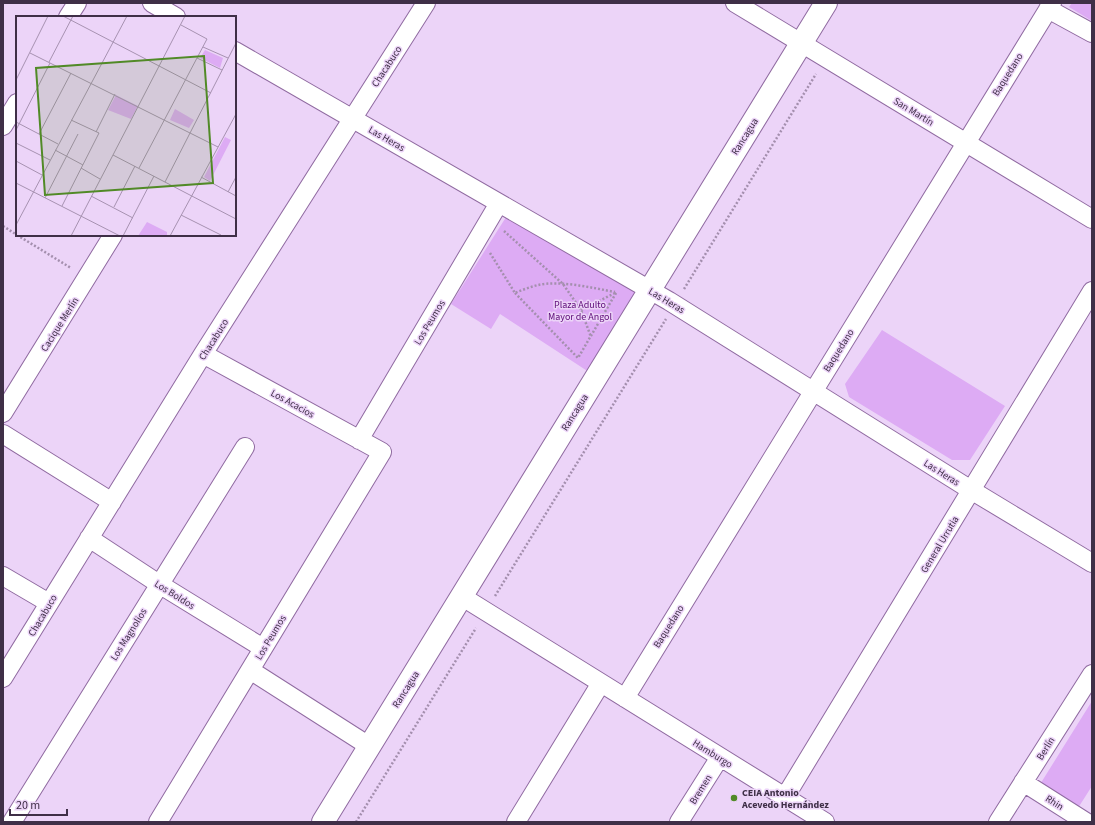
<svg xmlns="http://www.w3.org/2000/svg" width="1095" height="825" viewBox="0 0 1095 825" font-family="'Source Sans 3',sans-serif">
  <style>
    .green { fill: #ddabf4 }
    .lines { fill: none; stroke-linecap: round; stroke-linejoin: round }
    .minor-casing { stroke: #906ba1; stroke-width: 20 }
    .secondary-casing { stroke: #906ba1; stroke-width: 24 }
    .path { stroke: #a48fae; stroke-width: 2.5; stroke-dasharray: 2 2; stroke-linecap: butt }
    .minor { stroke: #fff; stroke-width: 18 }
    .secondary { stroke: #fff; stroke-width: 22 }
    .poi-dot { fill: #518a27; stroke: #ecd4f8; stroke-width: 1.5 }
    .labels { text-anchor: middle; stroke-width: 3; stroke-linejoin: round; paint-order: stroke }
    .street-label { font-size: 10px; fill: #3f2f47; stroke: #ecd4f8 }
    .park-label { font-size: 10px; fill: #5d0b78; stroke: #ecd4f8 }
    .poi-label { font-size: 10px; font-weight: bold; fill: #3f2f47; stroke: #ecd4f8; text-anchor: start }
    .inset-road { fill: none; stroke: #a792b1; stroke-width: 1 }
    .view { fill: #518a27; fill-opacity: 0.15; stroke: #518a27; stroke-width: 2 }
    .inset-edge { fill: none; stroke: #3f2f47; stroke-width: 2 }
  </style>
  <rect width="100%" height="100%" fill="#ecd4f8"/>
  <path class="green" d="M1072,3H1092V21L1069,7Z
    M508,214L646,293L595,376L500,314L491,329L451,304Z
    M882,330L1005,406L970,460H952L849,397L845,384Z
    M1092,701V786L1078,808L1039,786Z"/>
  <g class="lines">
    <g class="minor-casing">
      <path id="minor" d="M152,3L176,17
        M735,3L1092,219
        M1048,9L1092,33
        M68,17L77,3
        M235,51L669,301L971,490L1092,563
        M3,126L17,103
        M3,413L113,235
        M3,434L112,502
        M359,440L499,203
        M89,538L159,584L263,648
        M3,576L49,603
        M461,596L825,822
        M250,670L369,746
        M3,678L203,354L426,3
        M625,698L1052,3
        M1023,782L1086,822
        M785,797L1092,291
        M12,822L245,447
        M158,822L382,452L203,354
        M516,822L601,683
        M679,822L720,757
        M998,822L1092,674"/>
    </g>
    <g class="secondary-casing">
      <path id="secondary" d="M323,822L826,3"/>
    </g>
    <path class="path" d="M3,226L17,235
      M504,231L563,284L581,310L591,337
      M17,235L71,268
      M490,253L515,293C522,290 530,287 538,285C560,280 593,288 615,292
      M684,289L816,74
      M515,293L578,358L616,293L617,292
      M581,310L615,293
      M495,596L666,319
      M356,822L476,628"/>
    <use href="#minor" class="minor"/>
    <use href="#secondary" class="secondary"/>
  </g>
  <circle class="poi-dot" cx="734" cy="798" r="4"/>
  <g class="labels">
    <g class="street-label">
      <text transform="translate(386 66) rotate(-57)" y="4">Chacabuco</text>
      <text transform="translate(1007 74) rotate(-58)" y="4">Baquedano</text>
      <text transform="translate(914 111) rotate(31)" y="4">San Martín</text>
      <text transform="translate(744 136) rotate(-58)" y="4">Rancagua</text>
      <text transform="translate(387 138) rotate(30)" y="4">Las Heras</text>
      <text transform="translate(667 300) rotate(31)" y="4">Las Heras</text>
      <text transform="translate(429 322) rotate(-59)" y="4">Los Peumos</text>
      <text transform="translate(59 324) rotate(-58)" y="4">Cacique Merlín</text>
      <text transform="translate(213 339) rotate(-58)" y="4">Chacabuco</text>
      <text transform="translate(838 350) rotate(-58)" y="4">Baquedano</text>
      <text transform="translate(293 403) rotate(29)" y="4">Los Acacios</text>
      <text transform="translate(574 412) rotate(-58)" y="4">Rancagua</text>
      <text transform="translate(942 472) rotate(32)" y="4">Las Heras</text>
      <text transform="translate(939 544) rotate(-59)" y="4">General Urrutia</text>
      <text transform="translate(175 594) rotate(32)" y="4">Los Boldos</text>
      <text transform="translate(42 615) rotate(-59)" y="4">Chacabuco</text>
      <text transform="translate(668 626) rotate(-58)" y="4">Baquedano</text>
      <text transform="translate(128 634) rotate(-58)" y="4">Los Magnolios</text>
      <text transform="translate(270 637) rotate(-59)" y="4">Los Peumos</text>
      <text transform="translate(405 689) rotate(-58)" y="4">Rancagua</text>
      <text transform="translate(1045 748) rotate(-58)" y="4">Berlín</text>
      <text transform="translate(713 753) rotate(32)" y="4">Hamburgo</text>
      <text transform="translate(700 789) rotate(-58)" y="4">Bremen</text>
      <text transform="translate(1055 802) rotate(32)" y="4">Rhin</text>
    </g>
    <g class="park-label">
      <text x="580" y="308">Plaza Adulto<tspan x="580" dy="12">Mayor de Angol</tspan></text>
    </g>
    <g class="poi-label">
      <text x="742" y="796">CEIA Antonio<tspan x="742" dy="12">Acevedo Hernández</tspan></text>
    </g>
  </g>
  <g transform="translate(16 16)">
    <rect width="220" height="220" fill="#ecd4f8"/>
    <path d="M189,34L207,42L204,52L184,42ZM100,79L122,90L115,103L92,94ZM159,93L178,104L173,112L154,104ZM209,121L215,124L194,165L188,161ZM131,206L151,216V220H122Z" fill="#ddabf4"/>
    <path class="inset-road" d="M47,0L195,77M187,31L212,42M14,37L202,131M181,42L206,54M33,46L57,0M0,64L32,0M0,106L42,128M0,114L34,47M80,116L99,78M23,118L55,57M0,127L34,144M39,134L67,149M97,139L220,203M0,145L26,159M65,152L84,163M123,152L191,23L165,9M185,161L220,180M149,166L220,27M0,167L104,220M212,176L220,161M75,180L117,202M29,182L62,118M46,190L83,117L55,104M98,191L119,150M165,199L205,219M0,209L111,0M55,220L169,0M107,220L138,160M154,220L220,98"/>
    <path class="view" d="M188,40L197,167L29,179L20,52Z"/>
    <rect width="220" height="220" class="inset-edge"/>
  </g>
  <rect width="1095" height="825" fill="none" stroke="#3f2f47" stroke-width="8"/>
  <path d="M10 809v6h57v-6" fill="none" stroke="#3f2f47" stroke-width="2"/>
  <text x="16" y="809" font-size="12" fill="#3f2f47" stroke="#ecd4f8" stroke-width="3" paint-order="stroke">20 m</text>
</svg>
